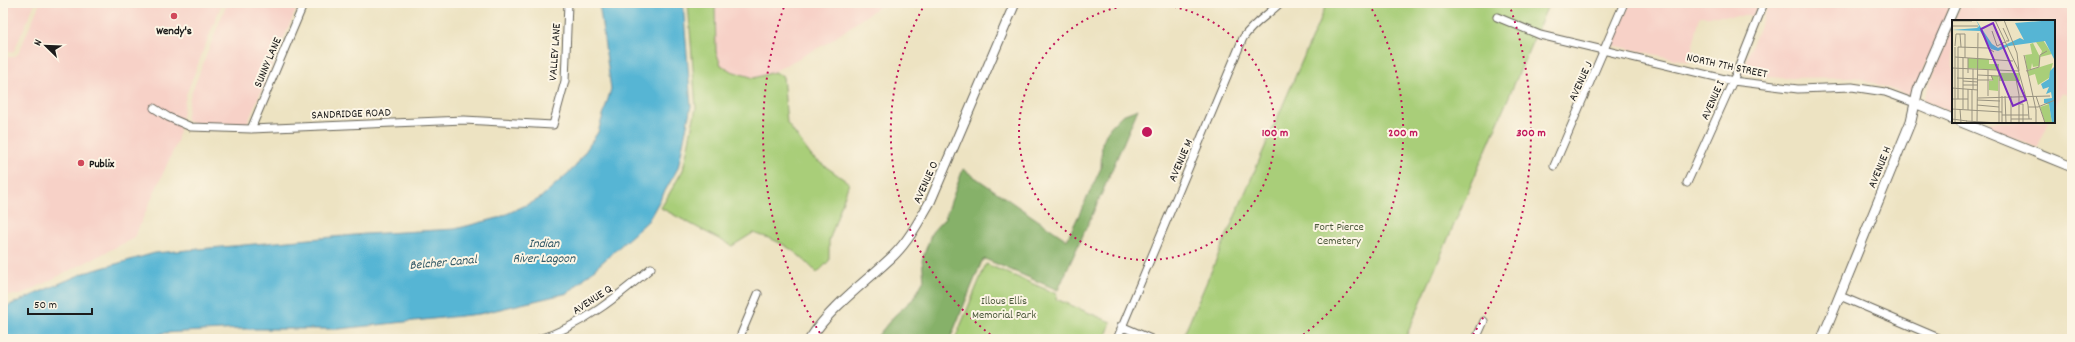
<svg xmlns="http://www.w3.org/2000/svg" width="2075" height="342" viewBox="0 0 2075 342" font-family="Dekko,sans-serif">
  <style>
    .built { fill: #f7d1c7 }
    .green { fill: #a9ce79; stroke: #62754a }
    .forest { fill: #86b169; stroke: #516642 }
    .water { fill: #56b5d4; stroke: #396878 }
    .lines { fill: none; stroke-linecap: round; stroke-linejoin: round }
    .minor-casing { stroke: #656256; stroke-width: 9 }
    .tertiary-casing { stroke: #656256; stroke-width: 11 }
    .minor { stroke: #fff; stroke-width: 7 }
    .tertiary { stroke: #fff; stroke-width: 9 }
    .ring { fill: none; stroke: #c2185b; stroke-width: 2; stroke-dasharray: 2 4 }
    .poi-dot { fill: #d1495b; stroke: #fcf5e5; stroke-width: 1.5 }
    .labels { text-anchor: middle; stroke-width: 4; stroke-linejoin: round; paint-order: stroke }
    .poi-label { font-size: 12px; font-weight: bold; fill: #1c1c1c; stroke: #fcf5e5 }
    .street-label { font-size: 12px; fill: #1c1c1c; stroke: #fcf5e5 }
    .park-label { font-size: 12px; fill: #4d5a3d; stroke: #fcf5e5 }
    .water-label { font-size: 13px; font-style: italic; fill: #335966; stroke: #fcf5e5 }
    .inset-road { fill: none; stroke: #999380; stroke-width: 1 }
    .view { fill: #7b2cbf; fill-opacity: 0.15; stroke: #7b2cbf; stroke-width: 2 }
    .inset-edge { fill: none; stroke: #1c1c1c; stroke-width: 2 }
    .centre { fill: #c2185b; stroke: #fcf5e5; stroke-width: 2 }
    .ring-label { font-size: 12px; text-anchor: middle; font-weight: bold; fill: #c2185b; stroke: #fcf5e5; stroke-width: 4; stroke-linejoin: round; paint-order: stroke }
  </style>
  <rect width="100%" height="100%" fill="#fcf5e5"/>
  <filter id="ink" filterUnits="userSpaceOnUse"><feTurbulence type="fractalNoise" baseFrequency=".025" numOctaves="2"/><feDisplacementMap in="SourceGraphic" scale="8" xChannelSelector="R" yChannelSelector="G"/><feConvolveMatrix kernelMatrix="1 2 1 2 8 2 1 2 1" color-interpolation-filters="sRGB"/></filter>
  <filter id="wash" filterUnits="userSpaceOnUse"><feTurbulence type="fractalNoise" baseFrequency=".012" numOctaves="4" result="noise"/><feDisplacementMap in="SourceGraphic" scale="16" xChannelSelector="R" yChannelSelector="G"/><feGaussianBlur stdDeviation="0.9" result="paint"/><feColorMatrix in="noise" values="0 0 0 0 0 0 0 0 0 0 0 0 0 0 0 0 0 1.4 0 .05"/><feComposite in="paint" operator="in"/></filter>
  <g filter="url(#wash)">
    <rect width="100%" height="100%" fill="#ede3c2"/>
    <path class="built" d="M3,3H35L14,51L11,52H3Z
      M40,3H222L186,95L177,142L134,238L21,295H3V57H13L18,54Z
      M227,3H299L247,124L192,123L186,120L190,97Z
      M715,3H884L829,42L771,73L755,78L731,71L721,65L716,52Z
      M1630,3H1759L1753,16H1700L1689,62L1612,45Z
      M1769,3H1951L1913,97L1856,77L1781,78L1741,73Z
      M1961,3H2072V96L2062,92L2054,109V21H1954Z
      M1953,24V113L1923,100Z
      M1975,122H2049L2037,148Z"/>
    <path class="green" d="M688,3H715L716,52L721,65L731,71L754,78L774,72L783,76L787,123L812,157L849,183L829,241V261L817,273C795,250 784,242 753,233L732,246L661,208L683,170L696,108Z
      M1327,3H1549L1405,339H1182Z
      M986,264L1057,294L1056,299L1111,322L1105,339H955Z"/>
    <path class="forest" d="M1138,109L1102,193L1058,290L985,259L982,261L950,339H875L894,316L913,299L924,280L922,260L932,232L945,218L963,169L1067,240L1101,168L1102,143L1106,134L1111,126L1122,115Z"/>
    <path class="water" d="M599,3H683L691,106L678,168L648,221L568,293L479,314L339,329H241L163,333L148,339H3V306L5,307L84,273L155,253L366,234L455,229L498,218L539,199L575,167L598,132L611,89Z"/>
  </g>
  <g filter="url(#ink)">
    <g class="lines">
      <g class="minor-casing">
        <path id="minor" d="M1497,17L1540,35L1733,81L1798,89L1852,87L1885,92L1915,103
          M154,108L168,117L191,127L251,129L464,120L553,125L565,81L568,3
          M251,129L304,3
          M1554,166L1624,3
          M1687,183L1733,81L1764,3
          M1840,296L1941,339
          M1121,326L1151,339
          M539,339C583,325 617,297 651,268
          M739,339L758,294
          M1117,339L1243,38C1254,22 1267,16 1280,3
          M1476,339L1484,321"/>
      </g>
      <g class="tertiary-casing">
        <path id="tertiary" d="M1915,103L1953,119
          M1961,122L2072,167
          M810,339C832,305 865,283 894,255C909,240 919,221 930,202L1015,3
          M1822,339L1911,121L1918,90L1956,3"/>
      </g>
      <use href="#minor" class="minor"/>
      <use href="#tertiary" class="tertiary"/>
    </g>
  </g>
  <g class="ring">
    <circle cx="1147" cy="132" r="128"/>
    <path d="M995 338A256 256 0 0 1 925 4M1369 4A256 256 0 0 1 1299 338"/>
    <path d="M823 338A384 384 0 0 1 785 4M1509 4A384 384 0 0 1 1471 338"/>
  </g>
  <g class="poi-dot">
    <circle cx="174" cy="16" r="4"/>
    <circle cx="81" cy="163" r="4"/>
  </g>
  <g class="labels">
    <g class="poi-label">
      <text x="174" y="34">Wendy's</text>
      <text x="89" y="167" text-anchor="start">Publix</text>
    </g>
    <g class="street-label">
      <text transform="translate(554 52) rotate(-86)" y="4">VALLEY LANE</text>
      <text transform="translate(267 62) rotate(-67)" y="4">SUNNY LANE</text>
      <text transform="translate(1727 65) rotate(12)" y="4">NORTH 7TH STREET</text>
      <text transform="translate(1580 81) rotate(-66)" y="4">AVENUE J</text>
      <text transform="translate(1712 100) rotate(-66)" y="4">AVENUE I</text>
      <text transform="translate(351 113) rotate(-2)" y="4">SANDRIDGE ROAD</text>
      <text transform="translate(1180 160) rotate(-67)" y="4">AVENUE M</text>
      <text transform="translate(1879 167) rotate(-68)" y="4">AVENUE H</text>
      <text transform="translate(925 182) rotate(-66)" y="4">AVENUE O</text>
      <text transform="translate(592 299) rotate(-33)" y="4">AVENUE Q</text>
    </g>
    <g class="park-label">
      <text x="1339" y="230">Fort Pierce<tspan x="1339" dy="14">Cemetery</tspan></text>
      <text x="1004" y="304">Illous Ellis<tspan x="1004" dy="14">Memorial Park</tspan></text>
    </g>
    <g class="water-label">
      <text x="544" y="247">Indian<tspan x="544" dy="15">River Lagoon</tspan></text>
      <text transform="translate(443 261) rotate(-5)" y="5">Belcher Canal</text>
    </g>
  </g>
  <g transform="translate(1952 20)">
    <rect width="103" height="103" fill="#ede3c2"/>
    <path d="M91,20L100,34L88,37L87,46L81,47L80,43L79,49L75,50L73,35L80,34L78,24L81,23L88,37L90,31L84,22ZM16,38L37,39V44H47V50L16,48ZM101,43L97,58L86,65L83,54L77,56L75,51ZM47,53H67L68,61H47ZM39,56H46V71L37,70V61H41ZM97,84L100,103H93L88,87Z" fill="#a9ce79"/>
    <path d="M24,0L40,24L46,28L68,18L72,20L63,3L103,0V41L93,21L57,26L46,31L39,29L28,11L0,10L25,8L27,6ZM103,46V103H100L97,84L92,83V79L100,78L99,72L94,74L97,67L91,69L89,64L97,59L98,51Z" fill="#56b5d4"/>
    <path class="inset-road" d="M43,0L66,49L76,85L77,99M0,1H20M42,1L60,0M0,6H26M51,8L57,21H54M40,11L45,26L53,22M8,14L9,27M3,26L4,14H13V38M6,27V79M6,27L36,28L42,32M72,35L84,90V103M3,37L61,41M11,38V89M0,48L67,51L65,33L52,0M36,50V76M47,50V103M74,51L87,47L88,35L95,31M16,53V38M26,55L47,56M5,58L26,59M64,59L67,75V103M26,60H41L39,55M11,61L26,62M11,65H26M0,68L26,70M16,69V90M21,69V49M50,76V103M53,76L54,103M84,76L93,103M26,78L98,76M0,79H16M25,80L48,81M68,84H71V103M25,85L47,87M76,87H86L103,80M0,89L50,92M8,89L9,103M50,95H76M0,99L15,101M59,99H80M14,101L47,103M3,103V27M20,103V69M25,103L26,13M59,103V76"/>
    <path class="view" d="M41,3L74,80L61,86L29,9Z"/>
    <rect width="103" height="103" class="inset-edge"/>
  </g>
  <circle cx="1147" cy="132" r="6" class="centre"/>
  <g class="ring-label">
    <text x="1275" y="136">100 m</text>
    <text x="1403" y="136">200 m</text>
    <text x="1531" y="136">300 m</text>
  </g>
  <rect width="2075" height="342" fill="none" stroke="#fcf5e5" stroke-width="16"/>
  <g transform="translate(46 46) rotate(293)" stroke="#fcf5e5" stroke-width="3" paint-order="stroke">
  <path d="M0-3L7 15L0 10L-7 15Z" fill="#1c1c1c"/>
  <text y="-6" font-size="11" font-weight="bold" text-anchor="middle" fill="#1c1c1c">N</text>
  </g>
  <path d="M28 308v6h64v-6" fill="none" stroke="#1c1c1c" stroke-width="2"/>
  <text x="34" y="308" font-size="12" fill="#1c1c1c" stroke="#fcf5e5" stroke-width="3" paint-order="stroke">50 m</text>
</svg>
